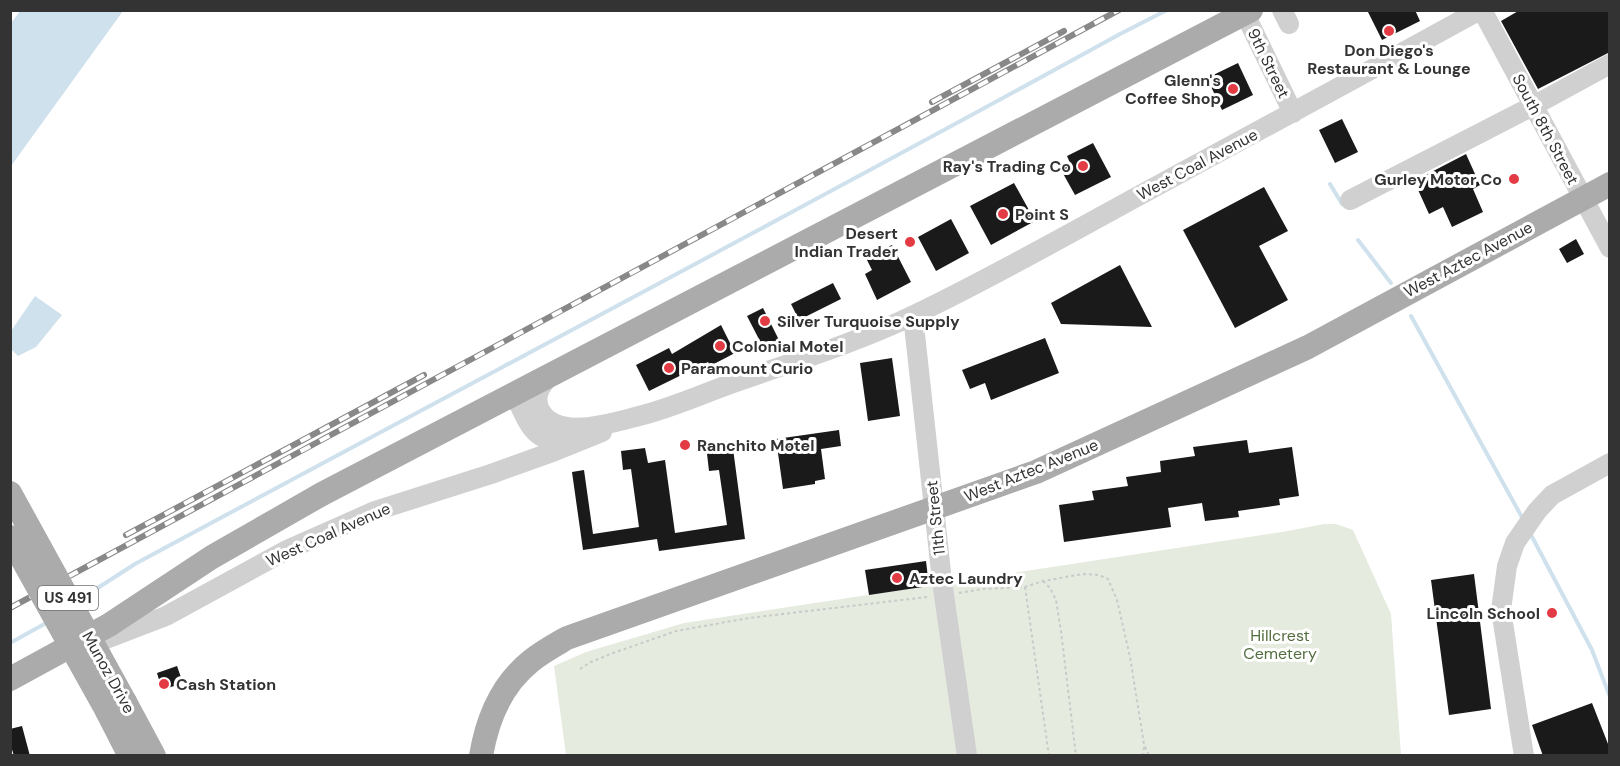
<svg xmlns="http://www.w3.org/2000/svg" width="1620" height="766" viewBox="0 0 1620 766" font-family="'DM Sans',sans-serif">
  <style>
    .green { fill: #e5ebdf }
    .water { fill: #cfe1ed }
    .lines { fill: none; stroke-linecap: round; stroke-linejoin: round }
    .stream { stroke: #cfe1ed; stroke-width: 4 }
    .building { fill: #1a1a1a }
    .path { stroke: #cacaca; stroke-width: 2; stroke-dasharray: 3 3; stroke-linecap: butt }
    .minor { stroke: #d0d0d0; stroke-width: 20 }
    .major { stroke: #ababab; stroke-width: 24 }
    .rail-casing { stroke: #888; stroke-width: 6 }
    .rail { stroke: #fff; stroke-width: 4; stroke-dasharray: 11; stroke-linecap: butt }
    .major-bridge { stroke: #ababab; stroke-width: 24 }
    .poi-dot { fill: #e33b44; stroke: #fff; stroke-width: 2 }
    .labels { text-anchor: middle; stroke-width: 6; stroke-linejoin: round; paint-order: stroke }
    .shield { fill: #fff; stroke: #707070; stroke-width: 1.5 }
    .shield-label { font-size: 15px; font-weight: bold; fill: #333 }
    .poi-label { font-size: 16px; font-weight: bold; fill: #333; stroke: #fff; text-anchor: start }
    .street-label { font-size: 16px; fill: #333; stroke: #fff }
    .park-label { font-size: 16px; fill: #546e40; stroke: #fff }
  </style>
  <rect width="100%" height="100%" fill="#fff"/>
  <path class="green" d="M1324,524H1336L1353,530L1391,614L1401,755H566L554,666L586,652L684,623L1288,531Z"/>
  <path class="water" d="M20,11H123L11,166V23Z
    M35,296L62,315L36,347L18,356L11,349V331Z"/>
  <g class="lines">
    <path class="stream" d="M1330,184L1342,204
      M1358,240L1391,283
      M1411,316L1524,521
      M1530,533L1592,650L1610,697
      M79,600L135,564C463,387 793,214 1120,34L1167,10
      M10,643L48,622"/>
  </g>
  <path class="building" d="M1367,10H1415L1420,21L1382,40Z
    M1520,10H1610V52L1538,89L1501,21Z
    M1238,63L1253,95L1222,110L1207,78Z
    M1342,119L1358,152L1335,163L1319,130Z
    M1093,143L1111,177L1075,195L1060,168L1070,163L1067,156Z
    M1466,154L1480,185L1473,189L1483,212L1452,227L1443,207L1429,214L1414,181Z
    M1014,183L1035,221L991,245L970,206Z
    M1264,187L1288,231L1259,246L1288,300L1235,328L1183,230Z
    M951,219L969,253L936,271L918,237Z
    M1576,239L1584,254L1567,263L1559,249Z
    M892,245L911,282L877,300L865,274L872,270L866,258Z
    M1120,265L1152,327L1061,324L1051,303Z
    M833,283L841,299L799,320L791,304Z
    M763,308L779,340L763,347L747,316Z
    M721,325L735,353L710,366L708,362L649,391L636,365L669,348L672,354Z
    M1045,338L1059,373L991,400L985,383L970,389L962,370Z
    M892,358L900,416L868,421L860,363Z
    M839,430L841,446L821,449L825,479L815,481V484L783,489L776,439Z
    M1247,440L1249,453L1292,447L1299,496L1279,499L1280,505L1238,511L1239,517L1205,521L1202,503L1168,508L1171,527L1064,542L1059,505L1094,500L1092,491L1128,486L1126,477L1161,472L1160,461L1195,456L1193,447Z
    M732,441L745,539L659,551L657,539L583,550L572,472L584,470L593,534L639,527L631,469L623,470L621,451L645,448L648,463L665,460L675,533L727,525L719,470L709,471L706,445Z
    M926,561L929,586L869,595L865,570Z
    M1474,574L1491,709L1449,715L1431,580Z
    M177,666L183,683L162,690L157,673Z
    M1592,703L1610,749V756H1543L1532,725Z
    M22,726L30,756H14L10,743V729Z"/>
  <g class="lines">
    <path class="path" d="M1043,581L1050,588L1056,600L1061,631L1076,756
      M1025,587L1049,756
      M959,593L982,589L1025,587L1043,581L1083,574L1099,575L1108,579L1117,600L1130,657L1144,744L1149,756
      M580,669L591,662L613,653L676,631L749,618L927,597
      M1143,756L1144,747"/>
    <path class="minor" d="M1282,10L1289,24
      M1482,10L1610,248
      M1245,14L1293,113
      M1350,200L1533,106L1610,64
      M913,316L942,581L967,756
      M551,375C542,384 534,394 539,408C554,442 612,423 639,416C672,408 704,393 736,382C796,361 858,342 914,315C987,280 1060,239 1131,200C1247,137 1364,74 1480,10
      M514,394C529,423 532,444 570,442
      M88,646L166,616L285,551L375,511L491,474L555,451L602,432
      M1524,756L1501,610L1507,566L1515,543L1537,511L1552,495L1610,463"/>
    <path class="major" d="M10,679L109,625L212,557L322,494L1251,10
      M125,702L154,756
      M107,711L130,756
      M481,756C487,720 502,684 531,661C542,652 555,645 567,638L1036,472L1308,347L1610,184"/>
    <g class="rail-casing">
      <path id="rail" d="M932,102L1064,31
        M126,535L424,375
        M10,608L1119,10"/>
    </g>
    <use href="#rail" class="rail"/>
    <path class="major-bridge" d="M10,493L125,702
      M10,537L107,711"/>
  </g>
  <g class="poi-dot">
    <circle cx="1389" cy="31" r="6"/>
    <circle cx="1233" cy="89" r="6"/>
    <circle cx="1083" cy="166" r="6"/>
    <circle cx="1514" cy="179" r="6"/>
    <circle cx="1003" cy="214" r="6"/>
    <circle cx="910" cy="242" r="6"/>
    <circle cx="765" cy="321" r="6"/>
    <circle cx="720" cy="346" r="6"/>
    <circle cx="669" cy="368" r="6"/>
    <circle cx="685" cy="445" r="6"/>
    <circle cx="897" cy="578" r="6"/>
    <circle cx="1552" cy="613" r="6"/>
    <circle cx="164" cy="684" r="6"/>
  </g>
  <g class="labels">
    <rect class="shield" x="38" y="586" width="60" height="24" rx="4.5"/>
    <g class="shield-label">
      <text x="68" y="603">US 491</text>
    </g>
    <g class="poi-label">
      <text x="1389" y="56" text-anchor="middle">Don Diego's<tspan x="1389" dy="18">Restaurant &amp; Lounge</tspan></text>
      <text x="1221" y="86" text-anchor="end">Glenn's<tspan x="1221" dy="18">Coffee Shop</tspan></text>
      <text x="1071" y="172" text-anchor="end">Ray's Trading Co</text>
      <text x="1502" y="185" text-anchor="end">Gurley Motor Co</text>
      <text x="1015" y="220">Point S</text>
      <text x="898" y="239" text-anchor="end">Desert<tspan x="898" dy="18">Indian Trader</tspan></text>
      <text x="777" y="327">Silver Turquoise Supply</text>
      <text x="732" y="352">Colonial Motel</text>
      <text x="681" y="374">Paramount Curio</text>
      <text x="697" y="451">Ranchito Motel</text>
      <text x="909" y="584">Aztec Laundry</text>
      <text x="1540" y="619" text-anchor="end">Lincoln School</text>
      <text x="176" y="690">Cash Station</text>
    </g>
    <g class="street-label">
      <text transform="translate(1269 63) rotate(64)" y="6">9th Street</text>
      <text transform="translate(1546 129) rotate(62)" y="6">South 8th Street</text>
      <text transform="translate(1197 164) rotate(-28)" y="6">West Coal Avenue</text>
      <text transform="translate(1468 259) rotate(-28)" y="6">West Aztec Avenue</text>
      <text transform="translate(1031 470) rotate(-22)" y="6">West Aztec Avenue</text>
      <text transform="translate(935 518) rotate(-96)" y="6">11th Street</text>
      <text transform="translate(328 534) rotate(-24)" y="6">West Coal Avenue</text>
      <text transform="translate(109 672) rotate(61)" y="6">Munoz Drive</text>
    </g>
    <g class="park-label">
      <text x="1280" y="641">Hillcrest<tspan x="1280" dy="18">Cemetery</tspan></text>
    </g>
  </g>
  <rect width="1620" height="766" fill="none" stroke="#333333" stroke-width="24"/>
</svg>
